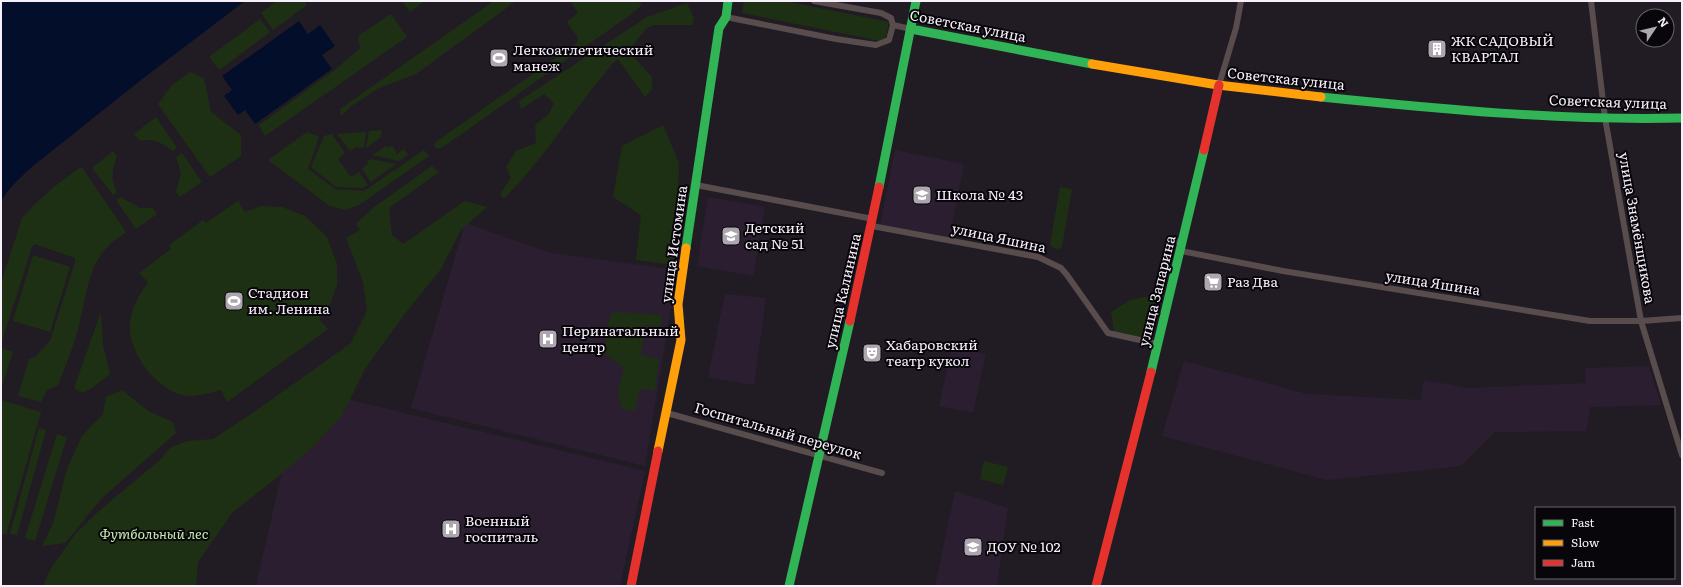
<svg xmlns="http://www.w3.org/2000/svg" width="1683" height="587" viewBox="0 0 1683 587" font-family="Literata,serif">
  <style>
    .built { fill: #2b1e31 }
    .green { fill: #1e3013 }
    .water { fill: #030e2a }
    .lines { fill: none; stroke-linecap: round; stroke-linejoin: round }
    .street { stroke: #584c4d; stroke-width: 6 }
    .fast { stroke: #30b455; stroke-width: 9 }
    .slow { stroke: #ff9f0a; stroke-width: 9 }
    .jam { stroke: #e5322d; stroke-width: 9 }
    .labels { text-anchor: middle; stroke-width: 4; stroke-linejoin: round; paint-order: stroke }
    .street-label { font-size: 14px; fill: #f7f0fa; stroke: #09060b }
    .poi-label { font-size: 14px; fill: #f7f0fa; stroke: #09060b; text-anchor: start }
    .park-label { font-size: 14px; font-style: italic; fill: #c3eead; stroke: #09060b }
  </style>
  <rect width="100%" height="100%" fill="#211c24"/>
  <path class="built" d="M895,150L964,164L949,240L880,226Z
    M708,197L765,207L753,276L697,266Z
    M465,223L551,253L677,270L645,466L411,408Z
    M725,294L766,298L754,385L708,377Z
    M952,347L986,354L973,413L939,406Z
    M1184,361L1307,394L1421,400L1424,380L1470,388L1586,383L1585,368L1649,366L1661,405L1590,407L1586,431L1495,432L1461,466L1327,480L1162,436Z
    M301,388L645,471L620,586H256Z
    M955,491L1008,508L997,586H935Z"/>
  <path class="green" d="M277,1H304L307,5L273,30L261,13Z
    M402,1H425L410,12Z
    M494,1H516L416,74L377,89L350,107L341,116L340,109Z
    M570,1H638L642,5L630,15L443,147L437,149L434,145L437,141L577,43L578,38L567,22L578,13Z
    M744,1H784L889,22L885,42L742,13Z
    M687,3L694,18L692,25H654L647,28L628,51L652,77V89L645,97L618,59L613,63C605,73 596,83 588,94C560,130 536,168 503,199L500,194L511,178L506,167L516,151L536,143L535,125L549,114L554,103L544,94L521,109L519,101L647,17Z
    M391,14L407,37L265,136L259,125L336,69L360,48L358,36Z
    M260,19L270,32L219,70L209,57Z
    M190,72L204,78L211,112L241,135V156L210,177L158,104L171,86Z
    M156,117L177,148L173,151C162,143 153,138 140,141L134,134Z
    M663,125L679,163L677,221L673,265L636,260L641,215L613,197L622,146Z
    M382,130L380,138L366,148L369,131Z
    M307,132L319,137L308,169L335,189L364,191L424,150L429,156L359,205L346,210L330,206L268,160Z
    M366,132L364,148L356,147L350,151L337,134Z
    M332,134L345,153L338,159L351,177L359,172L368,185L363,188L336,187L311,167L324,136Z
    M392,145L397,154L404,149L408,155L399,161L372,155L386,146L388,148Z
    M113,151L117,157C111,170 111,180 117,192L113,195L92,168Z
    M182,153L202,182L180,197L176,192L181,173L176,157Z
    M371,159L396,164L371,182L362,169L368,164L367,162Z
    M432,166L439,172L389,208L392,235L403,244L465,201L487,207L461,230L441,269L407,311L366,367L341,417L312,448L275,479L232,513L198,562L196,586H43L51,568L76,533L99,511L161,459L171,447L188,441L213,439L257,410L351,343L367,311L363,282L346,238L360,230L356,224L373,208Z
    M81,167L83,169L126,232C121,236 114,240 109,245C85,268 86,306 76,336C71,353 64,369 58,385L47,390L41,402L18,396L29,359L35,357L50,341L75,262V258L35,244L32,247L1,344V283L22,218L35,204L54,187Z
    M1060,187L1072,189L1062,247L1058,249L1053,248L1050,244Z
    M121,197L140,208H153L157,214L136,229L116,200Z
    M238,201L245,212L261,206L282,207L305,216L327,237L337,264V285L330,304L319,319L328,329L227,402L221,390C209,393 195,398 182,395C155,388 128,352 130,324C131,308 140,294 148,282L139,273L171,249L169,245L203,220L206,223Z
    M33,255L70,267L50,332L13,321Z
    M1156,295L1146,339L1114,332L1111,312L1130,300Z
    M101,312L103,345L110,374L92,388L82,393L74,388Z
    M620,312L662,315L661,327L645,325L641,355L659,359L655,390L640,389L635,411L622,409L618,392L624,368L605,354L606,328L612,313Z
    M1,348L13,352L1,389Z
    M122,390L148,411L173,422L176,433L102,498L65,543L42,546L53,524L67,469L82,436L103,414L106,397Z
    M1,400L41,412L6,535L1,533Z
    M39,428L46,430L17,535L10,534Z
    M57,434L67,437L35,541L25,538Z
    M984,461L1008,467L1003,485L980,479Z"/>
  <path class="water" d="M1,1H245L141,80L33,166C21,177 9,187 1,202Z
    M299,21L308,34L320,25L335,46L322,55L332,69L255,124L245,110L238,115L224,96L232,90L222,76Z"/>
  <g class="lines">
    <path class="street" d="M1591,1L1605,118L1641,321L1682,455
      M726,17L836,39L876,45L889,40L893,25L891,18L881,13L814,1
      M893,25L911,29
      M1219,85L1236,28L1241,1
      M696,185L873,219
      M872,226L1038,257L1061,268L1067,275L1108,333L1158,344
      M1173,240L1183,243
      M1181,251L1283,271L1590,321H1641L1682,318
      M667,413L882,473"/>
    <path class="fast" d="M911,29L1092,64
      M1321,97C1440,109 1562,121 1682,118
      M879,187L916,1
      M686,248L719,28L726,17L728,1
      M1151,372L1204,150
      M789,586L850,321"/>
    <path class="slow" d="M1092,64L1218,85L1321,97
      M658,451L681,340L678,304L686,248"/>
    <path class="jam" d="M1204,150L1219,85
      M850,321L879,187
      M631,586L658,451
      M1096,586L1151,372"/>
  </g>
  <defs>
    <g id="building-square" transform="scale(1)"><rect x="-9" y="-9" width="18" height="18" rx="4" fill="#aca6af" stroke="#09060b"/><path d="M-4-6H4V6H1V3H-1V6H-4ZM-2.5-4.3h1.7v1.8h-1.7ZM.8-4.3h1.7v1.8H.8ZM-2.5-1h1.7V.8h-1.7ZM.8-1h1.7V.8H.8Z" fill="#fff"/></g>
    <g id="stadium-square" transform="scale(1)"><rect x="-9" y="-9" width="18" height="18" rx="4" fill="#aca6af" stroke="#09060b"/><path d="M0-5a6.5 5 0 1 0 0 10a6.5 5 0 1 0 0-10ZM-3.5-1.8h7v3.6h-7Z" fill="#fff"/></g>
    <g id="school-square" transform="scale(1)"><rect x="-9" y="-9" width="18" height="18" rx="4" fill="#aca6af" stroke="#09060b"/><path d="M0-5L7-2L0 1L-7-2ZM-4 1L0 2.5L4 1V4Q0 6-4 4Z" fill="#fff"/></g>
    <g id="supermarket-square" transform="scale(1)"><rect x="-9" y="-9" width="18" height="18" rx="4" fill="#aca6af" stroke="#09060b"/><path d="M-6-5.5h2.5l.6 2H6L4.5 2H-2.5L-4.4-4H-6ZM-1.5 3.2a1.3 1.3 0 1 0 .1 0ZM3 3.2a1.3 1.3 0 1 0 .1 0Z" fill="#fff"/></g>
    <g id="hospital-square" transform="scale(1)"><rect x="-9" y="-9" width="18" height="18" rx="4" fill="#aca6af" stroke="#09060b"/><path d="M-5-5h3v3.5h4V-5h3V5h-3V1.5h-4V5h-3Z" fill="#fff"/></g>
    <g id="theatre-square" transform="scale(1)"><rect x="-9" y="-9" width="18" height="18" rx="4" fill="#aca6af" stroke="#09060b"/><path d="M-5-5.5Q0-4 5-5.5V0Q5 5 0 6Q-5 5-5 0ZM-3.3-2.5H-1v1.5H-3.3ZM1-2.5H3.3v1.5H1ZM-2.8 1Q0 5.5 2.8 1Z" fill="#fff"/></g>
  </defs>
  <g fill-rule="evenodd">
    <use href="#building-square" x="1437" y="49"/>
    <use href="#stadium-square" x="499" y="58"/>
    <use href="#school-square" x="922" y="195"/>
    <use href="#school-square" x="731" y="236"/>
    <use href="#supermarket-square" x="1213" y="282"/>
    <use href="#stadium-square" x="234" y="301"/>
    <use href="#hospital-square" x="548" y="339"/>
    <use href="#theatre-square" x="872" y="353"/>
    <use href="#hospital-square" x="451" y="529"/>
    <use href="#school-square" x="973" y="547"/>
  </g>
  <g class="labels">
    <g class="street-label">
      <text transform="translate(968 26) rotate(11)" y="5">Советская улица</text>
      <text transform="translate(1286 79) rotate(6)" y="5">Советская улица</text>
      <text transform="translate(1608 102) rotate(2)" y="5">Советская улица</text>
      <text transform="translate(1637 228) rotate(80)" y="5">улица Знамёнщикова</text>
      <text transform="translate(999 238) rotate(12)" y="5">улица Яшина</text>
      <text transform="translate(674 244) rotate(-82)" y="5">улица Истомина</text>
      <text transform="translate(1433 283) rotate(9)" y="5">улица Яшина</text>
      <text transform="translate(843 291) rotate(-77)" y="5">улица Калинина</text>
      <text transform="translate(1157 291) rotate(-76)" y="5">улица Запарина</text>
      <text transform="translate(778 431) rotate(16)" y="5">Госпитальный переулок</text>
    </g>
    <g class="poi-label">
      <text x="1451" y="46">ЖК САДОВЫЙ<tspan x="1451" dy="16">КВАРТАЛ</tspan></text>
      <text x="513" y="55">Легкоатлетический<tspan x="513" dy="16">манеж</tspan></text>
      <text x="936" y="200">Школа № 43</text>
      <text x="745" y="233">Детский<tspan x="745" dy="16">сад № 51</tspan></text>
      <text x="1227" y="287">Раз Два</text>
      <text x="248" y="298">Стадион<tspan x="248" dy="16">им. Ленина</tspan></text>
      <text x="562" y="336">Перинатальный<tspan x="562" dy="16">центр</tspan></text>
      <text x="886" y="350">Хабаровский<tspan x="886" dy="16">театр кукол</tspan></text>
      <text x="465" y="526">Военный<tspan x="465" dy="16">госпиталь</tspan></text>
      <text x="987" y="552">ДОУ № 102</text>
    </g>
    <g class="park-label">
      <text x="154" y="539">Футбольный лес</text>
    </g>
  </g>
  <rect width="1683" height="587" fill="none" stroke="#f7f0fa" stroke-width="4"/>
  <rect x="1535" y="507" width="140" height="72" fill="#09060b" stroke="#68646b"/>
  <rect x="1543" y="520" width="20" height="6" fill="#30b455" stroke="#68646b"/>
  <text x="1571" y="527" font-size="12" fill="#f7f0fa">Fast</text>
  <rect x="1543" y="540" width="20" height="6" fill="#ff9f0a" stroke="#68646b"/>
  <text x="1571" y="547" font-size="12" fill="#f7f0fa">Slow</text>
  <rect x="1543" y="560" width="20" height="6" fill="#e5322d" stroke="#68646b"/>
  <text x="1571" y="567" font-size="12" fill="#f7f0fa">Jam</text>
  <g transform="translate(1655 28) rotate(55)"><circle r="19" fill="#09060b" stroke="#68646b"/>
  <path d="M0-3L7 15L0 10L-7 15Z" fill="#aca6af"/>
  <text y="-6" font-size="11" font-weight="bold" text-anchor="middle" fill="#f7f0fa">N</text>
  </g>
</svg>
